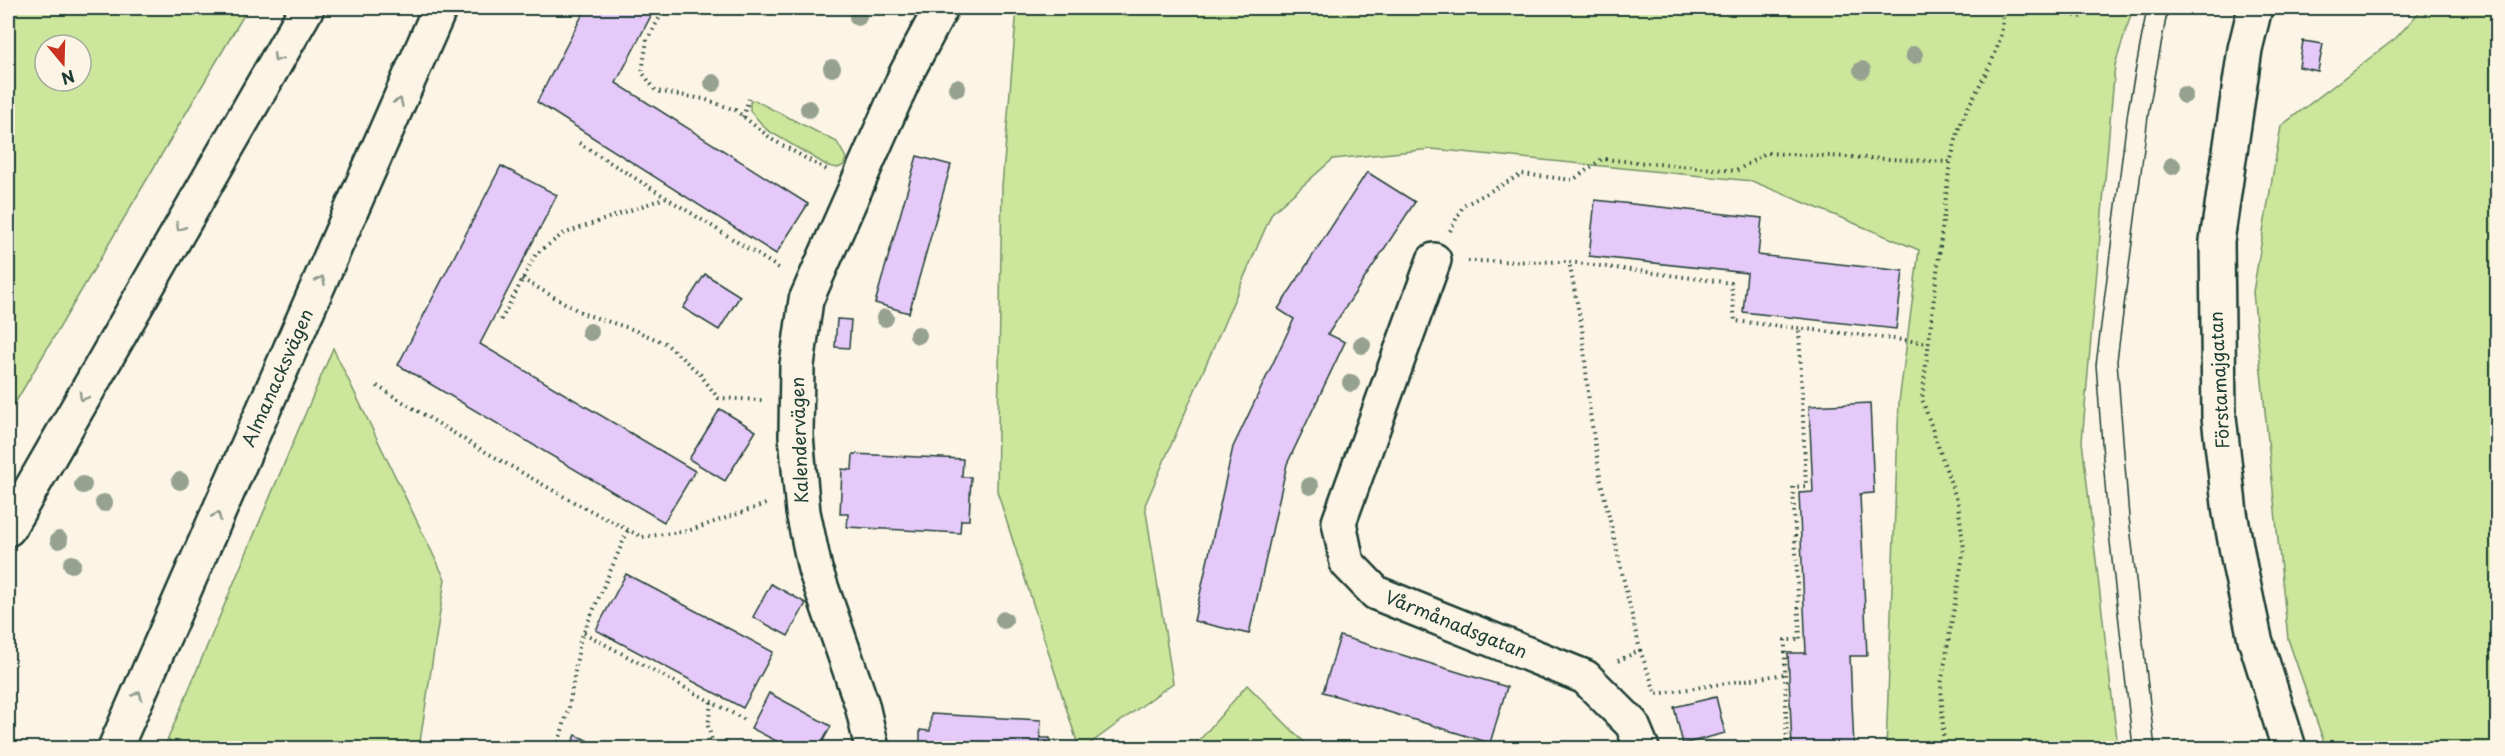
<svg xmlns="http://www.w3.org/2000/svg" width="2505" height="756" viewBox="0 0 2505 756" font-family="'Playpen Sans',sans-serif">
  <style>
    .green { fill: #cce69c; stroke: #769268; stroke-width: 1.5; fill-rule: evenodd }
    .building { fill: #e5c9f8; stroke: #1f3d34; stroke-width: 1.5 }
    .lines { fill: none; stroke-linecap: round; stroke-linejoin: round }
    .street-casing { stroke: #1f3d34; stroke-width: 38 }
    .secondary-casing { stroke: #1f3d34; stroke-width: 38 }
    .path { stroke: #1f3d34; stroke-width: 4; stroke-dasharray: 1.5 4.5; stroke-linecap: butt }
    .street { stroke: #fcf5e5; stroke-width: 33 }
    .secondary { stroke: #fcf5e5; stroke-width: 33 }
    .tram { stroke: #1f3d34; stroke-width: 1.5 }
    .tree { fill: #96a28f }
    .oneway { stroke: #8e998c }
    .labels { text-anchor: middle; stroke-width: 5; stroke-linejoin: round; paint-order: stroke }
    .street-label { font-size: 18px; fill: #1f3d34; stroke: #fcf5e5 }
  </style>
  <rect width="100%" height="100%" fill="#fcf5e5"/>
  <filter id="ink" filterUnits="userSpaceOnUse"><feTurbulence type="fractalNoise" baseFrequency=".0167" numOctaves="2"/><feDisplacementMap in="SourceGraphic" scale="12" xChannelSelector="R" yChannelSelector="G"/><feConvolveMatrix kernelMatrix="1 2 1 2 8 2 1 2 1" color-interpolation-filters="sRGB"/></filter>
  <g filter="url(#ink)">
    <path class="green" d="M8,8H248L8,415ZM45,45H81V81H45Z
      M1017,8H2133L2115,65L2082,441L2118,748H1886L1899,402L1919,250L1752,181L1432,149L1333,159L1272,213L1145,505L1173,683L1084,748H1079L997,491L1002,186Z
      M2423,8H2497V748H2326L2288,639L2253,292L2281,126L2396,38Z
      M754,100L837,142L846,158L844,165L838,168L828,166L767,130L750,111V102Z
      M333,348L445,579L419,748H164Z
      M1247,685L1310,748H1189L1198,742Z"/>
    <path class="building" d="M586,8H655L616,83L808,204L776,254L537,102Z
      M2303,41L2323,44L2318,71L2299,67Z
      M917,156L951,165L909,313L875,303Z
      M501,166L557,195L480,344L695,471L664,522L398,365Z
      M1367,172L1415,202L1328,334L1345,342L1287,464L1249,634L1194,621L1233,447L1294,319L1278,309Z
      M1595,200L1762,218L1758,255L1903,271L1896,329L1743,312L1747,273L1589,256Z
      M705,274L740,296L719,330L683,308Z
      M837,319L851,320L849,348L835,347Z
      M1870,403L1874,493L1860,494L1867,656H1850L1854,748H1792L1788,653H1806L1799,493L1813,492L1809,406Z
      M720,409L756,431L725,481L689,459Z
      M853,454L963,459L962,477H971L969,520H961L960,533L847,527L848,514H840L842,469L852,470Z
      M626,574L773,652L743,708L596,630Z
      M771,584L806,603L788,636L753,617Z
      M1340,636L1507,687L1490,743L1323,692Z
      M769,693L831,726L819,748H790L751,728Z
      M1716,697L1725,733L1683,744L1674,707Z
      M931,714L1041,720L1040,738H1050V748H920V730L930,731Z
      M576,735L603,748H569Z"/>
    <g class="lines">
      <g class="street-casing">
        <path id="street" d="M2255,8L2245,49L2217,241L2219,417L2230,513L2240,568L2255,639L2289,748
          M1434,260L1339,522L1347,563L1376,593L1585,677L1632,724L1642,748
          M872,748L862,705L815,569L803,512L796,436L797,365L806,300L906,74L941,8"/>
      </g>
      <g class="secondary-casing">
        <path id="secondary" d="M8,529L307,8
          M115,748L440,8"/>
      </g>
      <path class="path" d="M665,8L647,40L642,72L656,91L704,99L735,110L773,140L827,170
        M2033,8L2083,17
        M8,23L14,8
        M743,117L749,99
        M579,143L782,270
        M1450,231L1463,206L1522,174L1573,180L1602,159L1736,171L1766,153L1950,162
        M1468,261L1569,262
        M522,279L584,314L629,328L665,343L700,374L718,398L762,400
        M501,320L536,254L563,234L665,198
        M377,386L470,443L570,500L642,537L688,531L769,503
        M584,633L745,720
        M1640,650L1656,694L1785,674V640H1800L1793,487L1806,486L1799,329
        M1618,661L1640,650L1601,482L1590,413L1582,328L1569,262L1731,283L1735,321L1929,343
        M1785,674L1787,748
        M711,702L708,726L714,748
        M557,748L569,707L580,641L628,530
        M1944,748L1941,685L1964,549L1958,504L1922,399L1950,162C1954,150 1956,137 1960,126C1974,88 2008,49 2002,8"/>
      <use href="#street" class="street"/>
      <use href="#secondary" class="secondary"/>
      <path class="tram" d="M2133,748L2108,524L2096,365L2128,110L2147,8
        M2155,748L2129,517L2117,361L2149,109L2168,8"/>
    </g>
    <g class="tree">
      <circle cx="858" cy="17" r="9"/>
      <circle cx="1914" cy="55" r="9"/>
      <circle cx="832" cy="68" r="9"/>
      <circle cx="1862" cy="70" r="9"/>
      <circle cx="713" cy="83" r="9"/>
      <circle cx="957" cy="88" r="9"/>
      <circle cx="2184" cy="95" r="9"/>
      <circle cx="809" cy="109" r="9"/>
      <circle cx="2172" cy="166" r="9"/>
      <circle cx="885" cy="318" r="9"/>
      <circle cx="590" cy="332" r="9"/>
      <circle cx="918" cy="335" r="9"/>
      <circle cx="1362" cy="345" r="9"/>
      <circle cx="1351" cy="383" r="9"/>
      <circle cx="180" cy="481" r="9"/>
      <circle cx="83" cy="485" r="9"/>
      <circle cx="1310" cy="486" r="9"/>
      <circle cx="104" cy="503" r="9"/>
      <circle cx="59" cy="540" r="9"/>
      <circle cx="72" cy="564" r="9"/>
      <circle cx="1004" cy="620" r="9"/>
    </g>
    <defs><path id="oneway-chevron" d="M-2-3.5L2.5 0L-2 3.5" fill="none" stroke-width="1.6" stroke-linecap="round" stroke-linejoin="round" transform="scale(1.5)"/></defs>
    <g class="oneway">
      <use href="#oneway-chevron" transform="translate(277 58) rotate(120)"/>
      <use href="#oneway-chevron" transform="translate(399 102) rotate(-66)"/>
      <use href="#oneway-chevron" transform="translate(180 227) rotate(120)"/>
      <use href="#oneway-chevron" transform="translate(321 280) rotate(-66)"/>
      <use href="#oneway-chevron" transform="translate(83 397) rotate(120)"/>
      <use href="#oneway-chevron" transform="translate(217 516) rotate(-66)"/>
      <use href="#oneway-chevron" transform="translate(138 695) rotate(-66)"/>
    </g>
  </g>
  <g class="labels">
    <g class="street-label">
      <text transform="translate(278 378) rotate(-66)" y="6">Almanacksvägen</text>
      <text transform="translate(2220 380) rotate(-93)" y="6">Förstamajgatan</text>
      <text transform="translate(800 440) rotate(-92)" y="6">Kalendervägen</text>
      <text transform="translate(1456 625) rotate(22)" y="6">Vårmånadsgatan</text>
    </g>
  </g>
  <rect width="2505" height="756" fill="none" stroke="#fcf5e5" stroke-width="30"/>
  <rect x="15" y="15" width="2475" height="726" fill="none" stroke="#1f3d34" stroke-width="2" filter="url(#ink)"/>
  <g transform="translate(63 63) rotate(161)"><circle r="28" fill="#fcf5e5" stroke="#a4ab9e" stroke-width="1.5"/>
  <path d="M0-4.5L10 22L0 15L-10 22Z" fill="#c8321e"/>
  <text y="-9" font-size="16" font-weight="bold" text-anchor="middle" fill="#1f3d34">N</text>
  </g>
</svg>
